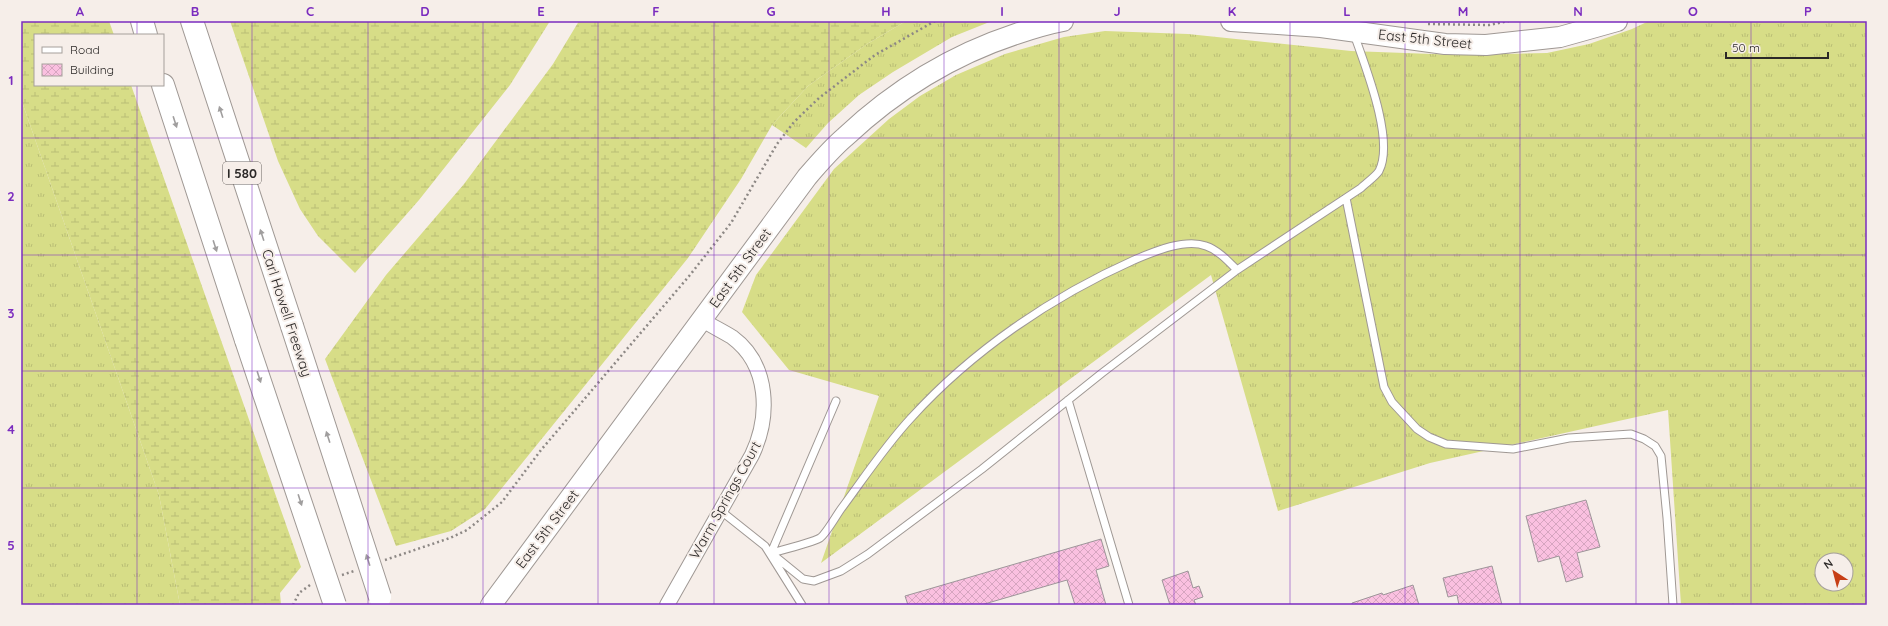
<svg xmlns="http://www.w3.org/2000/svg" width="1888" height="626" viewBox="0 0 1888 626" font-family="Quicksand,sans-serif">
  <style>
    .grass { fill: url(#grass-tufts); fill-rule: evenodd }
    .wetland { fill: url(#wetland-marsh) }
    .building { fill: url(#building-cross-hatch); stroke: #9d9599 }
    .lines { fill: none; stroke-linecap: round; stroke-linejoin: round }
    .lane-casing { stroke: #9f9894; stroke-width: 9 }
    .street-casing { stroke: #9f9894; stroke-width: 16 }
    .secondary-casing { stroke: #9f9894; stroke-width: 22 }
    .highway-casing { stroke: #9f9894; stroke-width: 24 }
    .path { stroke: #8d8885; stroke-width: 2.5; stroke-dasharray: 2 3; stroke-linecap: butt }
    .lane { stroke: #fff; stroke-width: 7 }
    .street { stroke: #fff; stroke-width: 14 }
    .secondary { stroke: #fff; stroke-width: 20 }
    .highway { stroke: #fff; stroke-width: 22 }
    .highway-bridge-casing { stroke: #9f9894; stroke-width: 24; stroke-linecap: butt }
    .highway-bridge { stroke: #fff; stroke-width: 22 }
    .oneway { fill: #a09e9e }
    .grid { fill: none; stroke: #7b2cbf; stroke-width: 1; stroke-opacity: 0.55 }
    .labels { text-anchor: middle; stroke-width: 4; stroke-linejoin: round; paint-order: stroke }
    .shield { fill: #f6eee9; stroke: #686361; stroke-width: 1 }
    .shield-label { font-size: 13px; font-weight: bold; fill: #2b2827 }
    .street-label { font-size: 14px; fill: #2b2827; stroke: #f6eee9 }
    .neatline { fill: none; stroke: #7b2cbf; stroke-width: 1.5 }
    .grid-label { font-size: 13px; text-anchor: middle; font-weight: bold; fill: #7b2cbf }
  </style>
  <defs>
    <pattern id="grass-tufts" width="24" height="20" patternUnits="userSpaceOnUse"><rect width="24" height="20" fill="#d7dd87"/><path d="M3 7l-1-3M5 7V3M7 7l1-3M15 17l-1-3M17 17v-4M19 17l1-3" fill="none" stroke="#b9be75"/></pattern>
    <pattern id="wetland-marsh" width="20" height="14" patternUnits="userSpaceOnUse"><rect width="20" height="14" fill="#d7dd87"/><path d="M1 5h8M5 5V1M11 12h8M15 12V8" fill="none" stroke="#b9be75"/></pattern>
    <pattern id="building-cross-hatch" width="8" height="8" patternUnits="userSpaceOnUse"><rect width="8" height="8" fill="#fac0e0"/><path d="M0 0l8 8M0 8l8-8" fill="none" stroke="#d6a5c0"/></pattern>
  </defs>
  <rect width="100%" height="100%" fill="#f6eee9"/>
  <path class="grass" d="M906,21H992L952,37L893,72L859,95L828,123L806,148L772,125L808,86L867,44Z
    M1649,21H1867V605H1681L1668,410L1430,463L1278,511L1211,275L821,563L879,396L789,370L742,312L756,275L834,169L889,119L920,96L956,75L1005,54L1064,37L1105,31L1188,34L1351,51L1459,55L1547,53L1589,44L1632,29ZM1822,560H1846V584H1822Z
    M21,99L159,495L180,605H21Z"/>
  <path class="wetland" d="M21,21H109L114,35H35V85H131L301,567L280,593L281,605H180L159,495L21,99Z
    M230,21H550L510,85L419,200L355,273L318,236L300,209L278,161Z
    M579,21H906L867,44L808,86L772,125L741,179L688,258L485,509L451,531L396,546L325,359L386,275L464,184L553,64Z"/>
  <path class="building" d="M1586,500L1600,547L1577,553L1583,577L1566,582L1559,556L1538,562L1526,516Z
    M1101,539L1109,566L1096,570L1106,605H1075L1067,580L981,605H908L905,596Z
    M1492,566L1502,605H1459L1457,595L1448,597L1443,578Z
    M1188,571L1193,588L1199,586L1203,597L1194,600L1196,605H1170L1162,580Z
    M1413,585L1419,605H1352V603L1382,593L1383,595Z"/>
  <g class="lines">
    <g class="lane-casing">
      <path id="lane" d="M1346,198L1384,387L1392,402L1417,429L1429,437L1446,444L1513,449L1569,438L1631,434L1644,439L1655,446L1661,456L1667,518L1673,605
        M1068,400L1129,605
        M721,511L765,546L802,605
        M771,553L803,579L814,581L841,571L868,554L982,469L1102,373L1237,270L1361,188C1366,183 1375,177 1379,171C1395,140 1365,66 1354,34
        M771,553C782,550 811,543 820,538C826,534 836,516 841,509C864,478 885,446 911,418C972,351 1051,297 1134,260C1153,252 1185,238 1206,246C1218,250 1228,261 1237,270
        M771,553L836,401"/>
    </g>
    <g class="street-casing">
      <path id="street" d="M667,605L752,455C770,417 770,365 732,337C722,331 712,326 702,320"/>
    </g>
    <g class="secondary-casing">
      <path id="secondary" d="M1231,21L1321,27L1445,44L1486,45L1560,37L1617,21
        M491,605L807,177C819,163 831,149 845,137C894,91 952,55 1016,34C1031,29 1047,24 1063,21"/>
    </g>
    <g class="highway-casing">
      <path id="highway" d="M142,21L146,35
        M192,21L292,326
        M163,85L246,340"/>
    </g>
    <path class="path" d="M1428,24L1489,25L1509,21
      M385,560L450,538L467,530L502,502L541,450L690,275L731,223L777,144L794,122L819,98L875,55L935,21
      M342,575L354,571
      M293,605L299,593L310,585"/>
    <use href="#lane" class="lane"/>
    <use href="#street" class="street"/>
    <use href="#secondary" class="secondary"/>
    <use href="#highway" class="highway"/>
    <g class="highway-bridge-casing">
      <path id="highway-bridge" d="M292,326L380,597
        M246,340L335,605"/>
    </g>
    <use href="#highway-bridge" class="highway-bridge"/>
  </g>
  <defs><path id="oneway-solid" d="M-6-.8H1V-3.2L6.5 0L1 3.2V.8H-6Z"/></defs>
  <g class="oneway">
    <use href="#oneway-solid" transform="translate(221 112) rotate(-108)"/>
    <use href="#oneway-solid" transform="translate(175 122) rotate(72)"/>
    <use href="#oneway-solid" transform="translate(262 235) rotate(-108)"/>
    <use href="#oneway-solid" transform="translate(215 246) rotate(72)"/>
    <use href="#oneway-solid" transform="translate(259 377) rotate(72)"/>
    <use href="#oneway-solid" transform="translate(328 437) rotate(-108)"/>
    <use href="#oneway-solid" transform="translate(300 500) rotate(72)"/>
    <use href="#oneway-solid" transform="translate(368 560) rotate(-108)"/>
  </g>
  <path class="grid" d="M137,21V35M252,21V605M368,21V605M483,21V605M598,21V605M714,21V605M829,21V605M944,21V605M1059,21V605M1174,21V605M1290,21V605M1405,21V605M1520,21V605M1636,21V605M1751,21V605M137,85V605M21,138H1867M21,255H1867M21,371H1867M21,488H1867"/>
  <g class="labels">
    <rect class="shield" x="223" y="162" width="38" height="22" rx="3"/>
    <g class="shield-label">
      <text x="242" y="178">I 580</text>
    </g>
    <g class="street-label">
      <text transform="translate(1425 39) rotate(6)" y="5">East 5th Street</text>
      <text transform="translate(740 268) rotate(-54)" y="5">East 5th Street</text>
      <text transform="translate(287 313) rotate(72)" y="5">Carl Howell Freeway</text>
      <text transform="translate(725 500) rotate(-61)" y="5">Warm Springs Court</text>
      <text transform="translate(547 529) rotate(-53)" y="5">East 5th Street</text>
    </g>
  </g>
  <rect width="1888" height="626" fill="none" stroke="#f6eee9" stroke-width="44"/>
  <rect x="34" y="34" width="130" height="52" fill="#f6eee9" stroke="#a59f9b"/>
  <rect x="42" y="47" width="20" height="6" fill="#ffffff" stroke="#a59f9b"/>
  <text x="70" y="54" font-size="12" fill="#2b2827">Road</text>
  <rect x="42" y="64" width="20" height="12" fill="url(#building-cross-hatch)" stroke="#a59f9b"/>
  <text x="70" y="74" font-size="12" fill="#2b2827">Building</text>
  <g transform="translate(1834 572) rotate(324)"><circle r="19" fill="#f6eee9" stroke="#a59f9b"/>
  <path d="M0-3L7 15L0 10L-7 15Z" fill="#c73e15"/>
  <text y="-6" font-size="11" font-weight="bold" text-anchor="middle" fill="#2b2827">N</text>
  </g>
  <path d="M1726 52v6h102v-6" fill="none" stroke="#2b2827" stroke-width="2"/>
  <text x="1732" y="52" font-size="12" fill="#2b2827" stroke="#f6eee9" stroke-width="3" paint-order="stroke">50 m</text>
  <rect x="22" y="22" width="1844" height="582" class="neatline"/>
  <g class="grid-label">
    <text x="80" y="16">A</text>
    <text x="195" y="16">B</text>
    <text x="310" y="16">C</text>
    <text x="425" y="16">D</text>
    <text x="541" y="16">E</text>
    <text x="656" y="16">F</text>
    <text x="771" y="16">G</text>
    <text x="886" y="16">H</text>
    <text x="1002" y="16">I</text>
    <text x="1117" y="16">J</text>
    <text x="1232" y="16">K</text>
    <text x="1347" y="16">L</text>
    <text x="1463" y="16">M</text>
    <text x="1578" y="16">N</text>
    <text x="1693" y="16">O</text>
    <text x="1808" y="16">P</text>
    <text x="11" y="85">1</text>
    <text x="11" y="201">2</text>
    <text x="11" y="318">3</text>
    <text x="11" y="434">4</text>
    <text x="11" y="550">5</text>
  </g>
</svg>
